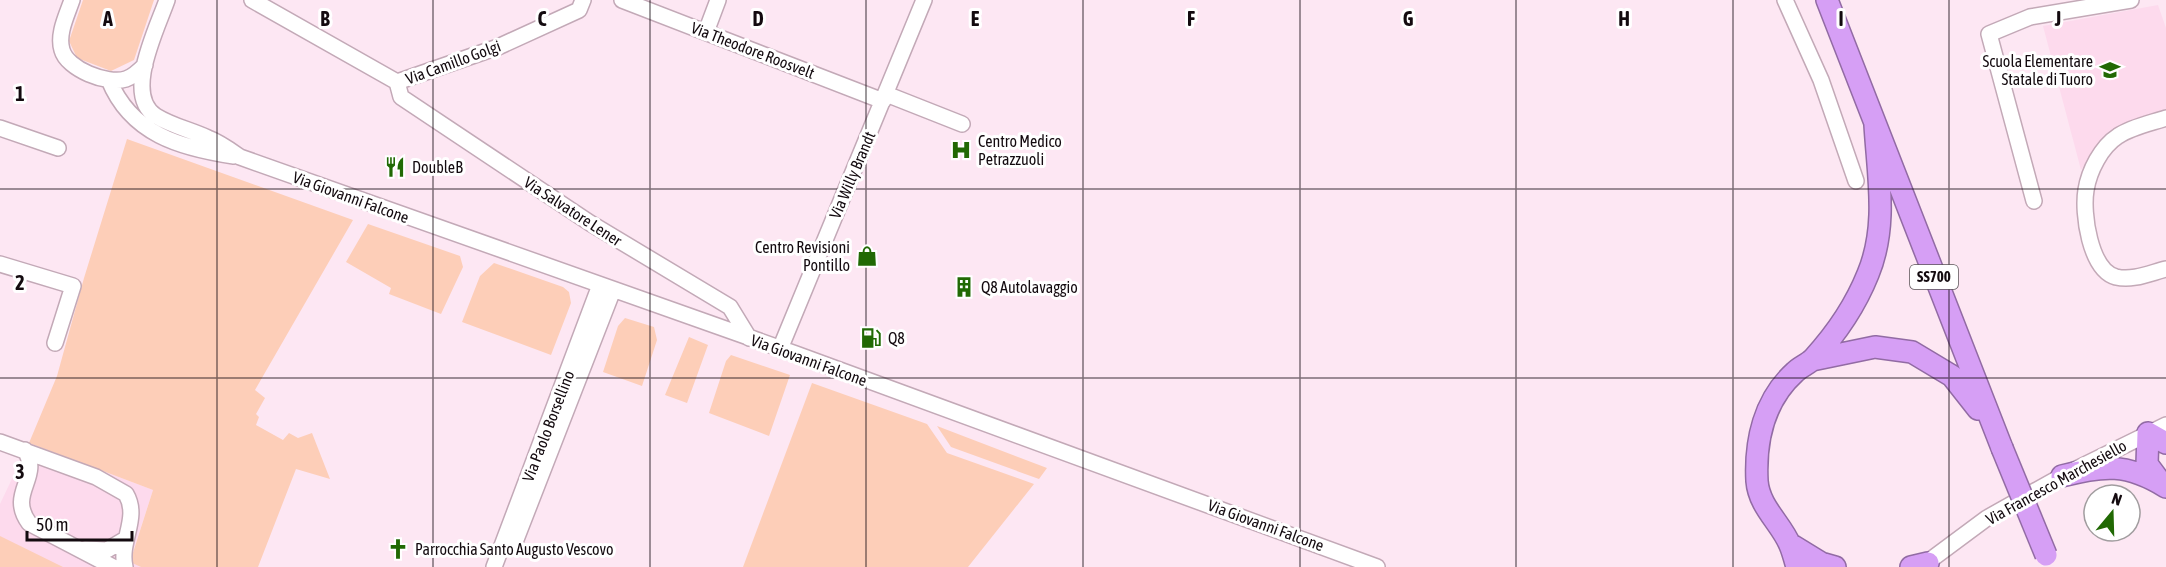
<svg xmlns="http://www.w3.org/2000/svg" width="2166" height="567" viewBox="0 0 2166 567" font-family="'Asap Condensed',sans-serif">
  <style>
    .built { fill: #fddaed }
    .green { fill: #fdceb8 }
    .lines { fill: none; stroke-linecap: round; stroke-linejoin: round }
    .minor-casing { stroke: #c3a9b7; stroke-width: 18 }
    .highway-casing { stroke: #926ba4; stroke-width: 24 }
    .minor { stroke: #fff; stroke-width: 15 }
    .highway { stroke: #d69ff5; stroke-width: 21 }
    .highway-bridge-casing { stroke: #926ba4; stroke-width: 24; stroke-linecap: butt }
    .highway-bridge { stroke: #d69ff5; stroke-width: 21 }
    .grid { fill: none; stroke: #130a0f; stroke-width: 1.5; stroke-opacity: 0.55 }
    .labels { text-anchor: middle; stroke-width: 6; stroke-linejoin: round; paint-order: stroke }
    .shield { fill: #fff; stroke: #5a5457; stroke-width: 1.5 }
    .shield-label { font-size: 15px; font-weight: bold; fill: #130a0f }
    .street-label { font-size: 16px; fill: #130a0f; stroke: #fff }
    .poi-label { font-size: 16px; fill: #130a0f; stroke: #fff; text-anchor: start }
    .grid-label { font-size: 20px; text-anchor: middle; font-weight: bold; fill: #130a0f; stroke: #fff; stroke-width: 6; stroke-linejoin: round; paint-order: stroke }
  </style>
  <rect width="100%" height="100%" fill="#fde7f3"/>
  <path class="built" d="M2158,5L2166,28V112L2100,144L2081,170L2043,26Z
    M29,443L153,490L130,561L141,567H0V504Z"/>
  <path class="green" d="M83,0H154L134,60L111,71L77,58L69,41Z
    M127,139L353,220L255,390L265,398L256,414L259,417L256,425L283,440L289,433L298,438L312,433L330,479L296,469L258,567H141L130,562L153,490L29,443L57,376L84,278Z
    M368,224L460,256L463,267L441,314L389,294L391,288L346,262Z
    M494,263L563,287L569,292L571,303L551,355L462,322L480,276Z
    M625,318L654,327L657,340L642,386L603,372L618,326Z
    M689,337L708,345L687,403L665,395Z
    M731,355L790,375L769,436L709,413L726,361Z
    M812,383L927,424L947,453L1034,484L968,567H743Z
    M937,426L1047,468L1039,479L951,447Z
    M0,536L63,567H0Z"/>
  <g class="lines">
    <g class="minor-casing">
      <path id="minor" d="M72,0C67,15 57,34 62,50C67,69 107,85 126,79C132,77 140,70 145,65
        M167,0C157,29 123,95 156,116C172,126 191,130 208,138C219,142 230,150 240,157L796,354L1377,567
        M252,0L397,82L498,47L579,10L583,0
        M622,0L883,101
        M1785,0L1821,80L1856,181
        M706,32L718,0
        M109,80C131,134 180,148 234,156
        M397,82L401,97L590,223L730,307L749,338
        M886,94L962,124
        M2166,118C2151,123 2131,127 2118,136C2101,147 2089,171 2086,190C2082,213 2090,270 2116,277C2133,281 2150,273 2166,269
        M0,128L58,148
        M2034,201L1989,34L2030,17L2131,0
        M0,264L73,286L55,343
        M780,349L924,0
        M0,442L96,477L126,494C140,518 119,541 125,567
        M25,450C42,478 7,493 29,523L113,567
        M515,542L613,290
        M85,549L107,550L124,540
        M494,567L600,285
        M1921,567L1987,518L2062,476L2166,425"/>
    </g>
    <g class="highway-casing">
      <path id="highway" d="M1827,0L2002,448
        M1812,360L1875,347L1912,352L1952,376L1978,409
        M2062,476C2104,465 2127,463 2166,487
        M2161,483L2147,464L2148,433L2166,443
        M1790,544L1821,563L1835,567
        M1797,567C1795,560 1793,552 1790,545C1781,523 1759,507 1757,481C1755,441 1764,400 1795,372C1800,367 1808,364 1813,359C1835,335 1856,304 1868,274C1888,226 1878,176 1875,125
        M1911,567L1928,563"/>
    </g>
    <use href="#minor" class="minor"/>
    <use href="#highway" class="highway"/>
    <g class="highway-bridge-casing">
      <path id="highway-bridge" d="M2002,448L2046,555"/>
    </g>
    <use href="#highway-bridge" class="highway-bridge"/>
  </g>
  <path class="grid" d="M217,0V567M433,0V567M650,0V567M866,0V567M1083,0V567M1300,0V567M1516,0V567M1733,0V567M1949,0V567M0,189H2166M0,378H2166"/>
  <defs>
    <g id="school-bare" transform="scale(1.62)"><path d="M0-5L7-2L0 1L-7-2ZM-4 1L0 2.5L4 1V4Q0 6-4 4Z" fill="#216904" stroke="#fff" stroke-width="2.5" paint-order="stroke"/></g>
    <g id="hospital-bare" transform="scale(1.62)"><path d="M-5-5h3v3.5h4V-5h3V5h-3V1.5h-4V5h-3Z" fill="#216904" stroke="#fff" stroke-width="2.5" paint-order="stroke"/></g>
    <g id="restaurant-bare" transform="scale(1.62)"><path d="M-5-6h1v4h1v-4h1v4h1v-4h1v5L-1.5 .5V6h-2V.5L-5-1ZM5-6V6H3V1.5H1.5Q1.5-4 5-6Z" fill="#216904" stroke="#fff" stroke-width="2.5" paint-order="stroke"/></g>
    <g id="shop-bare" transform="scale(1.62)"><path d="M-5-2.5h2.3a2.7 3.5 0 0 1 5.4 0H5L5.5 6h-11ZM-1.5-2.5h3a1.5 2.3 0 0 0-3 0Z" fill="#216904" stroke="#fff" stroke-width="2.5" paint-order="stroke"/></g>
    <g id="building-bare" transform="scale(1.62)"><path d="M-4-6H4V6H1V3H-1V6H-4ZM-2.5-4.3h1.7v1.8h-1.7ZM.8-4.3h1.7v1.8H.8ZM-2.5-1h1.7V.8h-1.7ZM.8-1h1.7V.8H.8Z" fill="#216904" stroke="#fff" stroke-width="2.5" paint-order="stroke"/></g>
    <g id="fuel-bare" transform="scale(1.62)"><path d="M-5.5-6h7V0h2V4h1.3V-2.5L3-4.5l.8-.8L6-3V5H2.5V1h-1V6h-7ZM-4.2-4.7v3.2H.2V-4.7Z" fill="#216904" stroke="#fff" stroke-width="2.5" paint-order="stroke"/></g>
    <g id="church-bare" transform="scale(1.62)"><path d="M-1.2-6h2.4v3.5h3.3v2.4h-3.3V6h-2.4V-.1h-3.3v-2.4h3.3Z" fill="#216904" stroke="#fff" stroke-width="2.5" paint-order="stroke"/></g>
  </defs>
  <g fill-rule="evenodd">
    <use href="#school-bare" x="2110" y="70"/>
    <use href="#hospital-bare" x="961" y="150"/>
    <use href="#restaurant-bare" x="395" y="167"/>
    <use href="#shop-bare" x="867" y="256"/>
    <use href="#building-bare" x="964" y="287"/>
    <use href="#fuel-bare" x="871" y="338"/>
    <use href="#church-bare" x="398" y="549"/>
  </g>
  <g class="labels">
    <rect class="shield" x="1910" y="265" width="48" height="24" rx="4.5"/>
    <g class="shield-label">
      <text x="1934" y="282">SS700</text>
    </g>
    <g class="street-label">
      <text transform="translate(753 50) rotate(21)" y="6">Via Theodore Roosvelt</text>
      <text transform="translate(453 62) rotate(-20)" y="6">Via Camillo Golgi</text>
      <text transform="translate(852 175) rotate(-67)" y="6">Via Willy Brandt</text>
      <text transform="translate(351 197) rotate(20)" y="6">Via Giovanni Falcone</text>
      <text transform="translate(573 211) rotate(33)" y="6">Via Salvatore Lener</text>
      <text transform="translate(809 360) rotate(20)" y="6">Via Giovanni Falcone</text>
      <text transform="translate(548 426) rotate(-69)" y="6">Via Paolo Borsellino</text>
      <text transform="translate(2056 482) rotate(-29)" y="6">Via Francesco Marchesiello</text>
      <text transform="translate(1266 525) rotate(20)" y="6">Via Giovanni Falcone</text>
    </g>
    <g class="poi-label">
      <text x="2093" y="67" text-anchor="end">Scuola Elementare<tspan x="2093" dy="18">Statale di Tuoro</tspan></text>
      <text x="978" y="147">Centro Medico<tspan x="978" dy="18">Petrazzuoli</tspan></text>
      <text x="412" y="173">DoubleB</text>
      <text x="850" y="253" text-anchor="end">Centro Revisioni<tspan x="850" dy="18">Pontillo</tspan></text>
      <text x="981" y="293">Q8 Autolavaggio</text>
      <text x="888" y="344">Q8</text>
      <text x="415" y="555">Parrocchia Santo Augusto Vescovo</text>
    </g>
  </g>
  <g class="grid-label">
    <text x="108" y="26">A</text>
    <text x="325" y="26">B</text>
    <text x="542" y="26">C</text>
    <text x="758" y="26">D</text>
    <text x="975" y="26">E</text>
    <text x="1191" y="26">F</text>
    <text x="1408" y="26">G</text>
    <text x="1624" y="26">H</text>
    <text x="1841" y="26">I</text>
    <text x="2058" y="26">J</text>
    <text x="20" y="101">1</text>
    <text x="20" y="290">2</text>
    <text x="20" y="479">3</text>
  </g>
  <g transform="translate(2112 513) rotate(19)"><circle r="28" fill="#ffffff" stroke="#a19d9f" stroke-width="1.5"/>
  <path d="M0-4.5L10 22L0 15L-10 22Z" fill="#216904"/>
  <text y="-9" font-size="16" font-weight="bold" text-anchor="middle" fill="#130a0f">N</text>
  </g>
  <path d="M27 531v9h105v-9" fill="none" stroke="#130a0f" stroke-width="3"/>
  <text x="36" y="531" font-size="18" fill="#130a0f" stroke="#ffffff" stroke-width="4.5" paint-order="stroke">50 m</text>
</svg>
